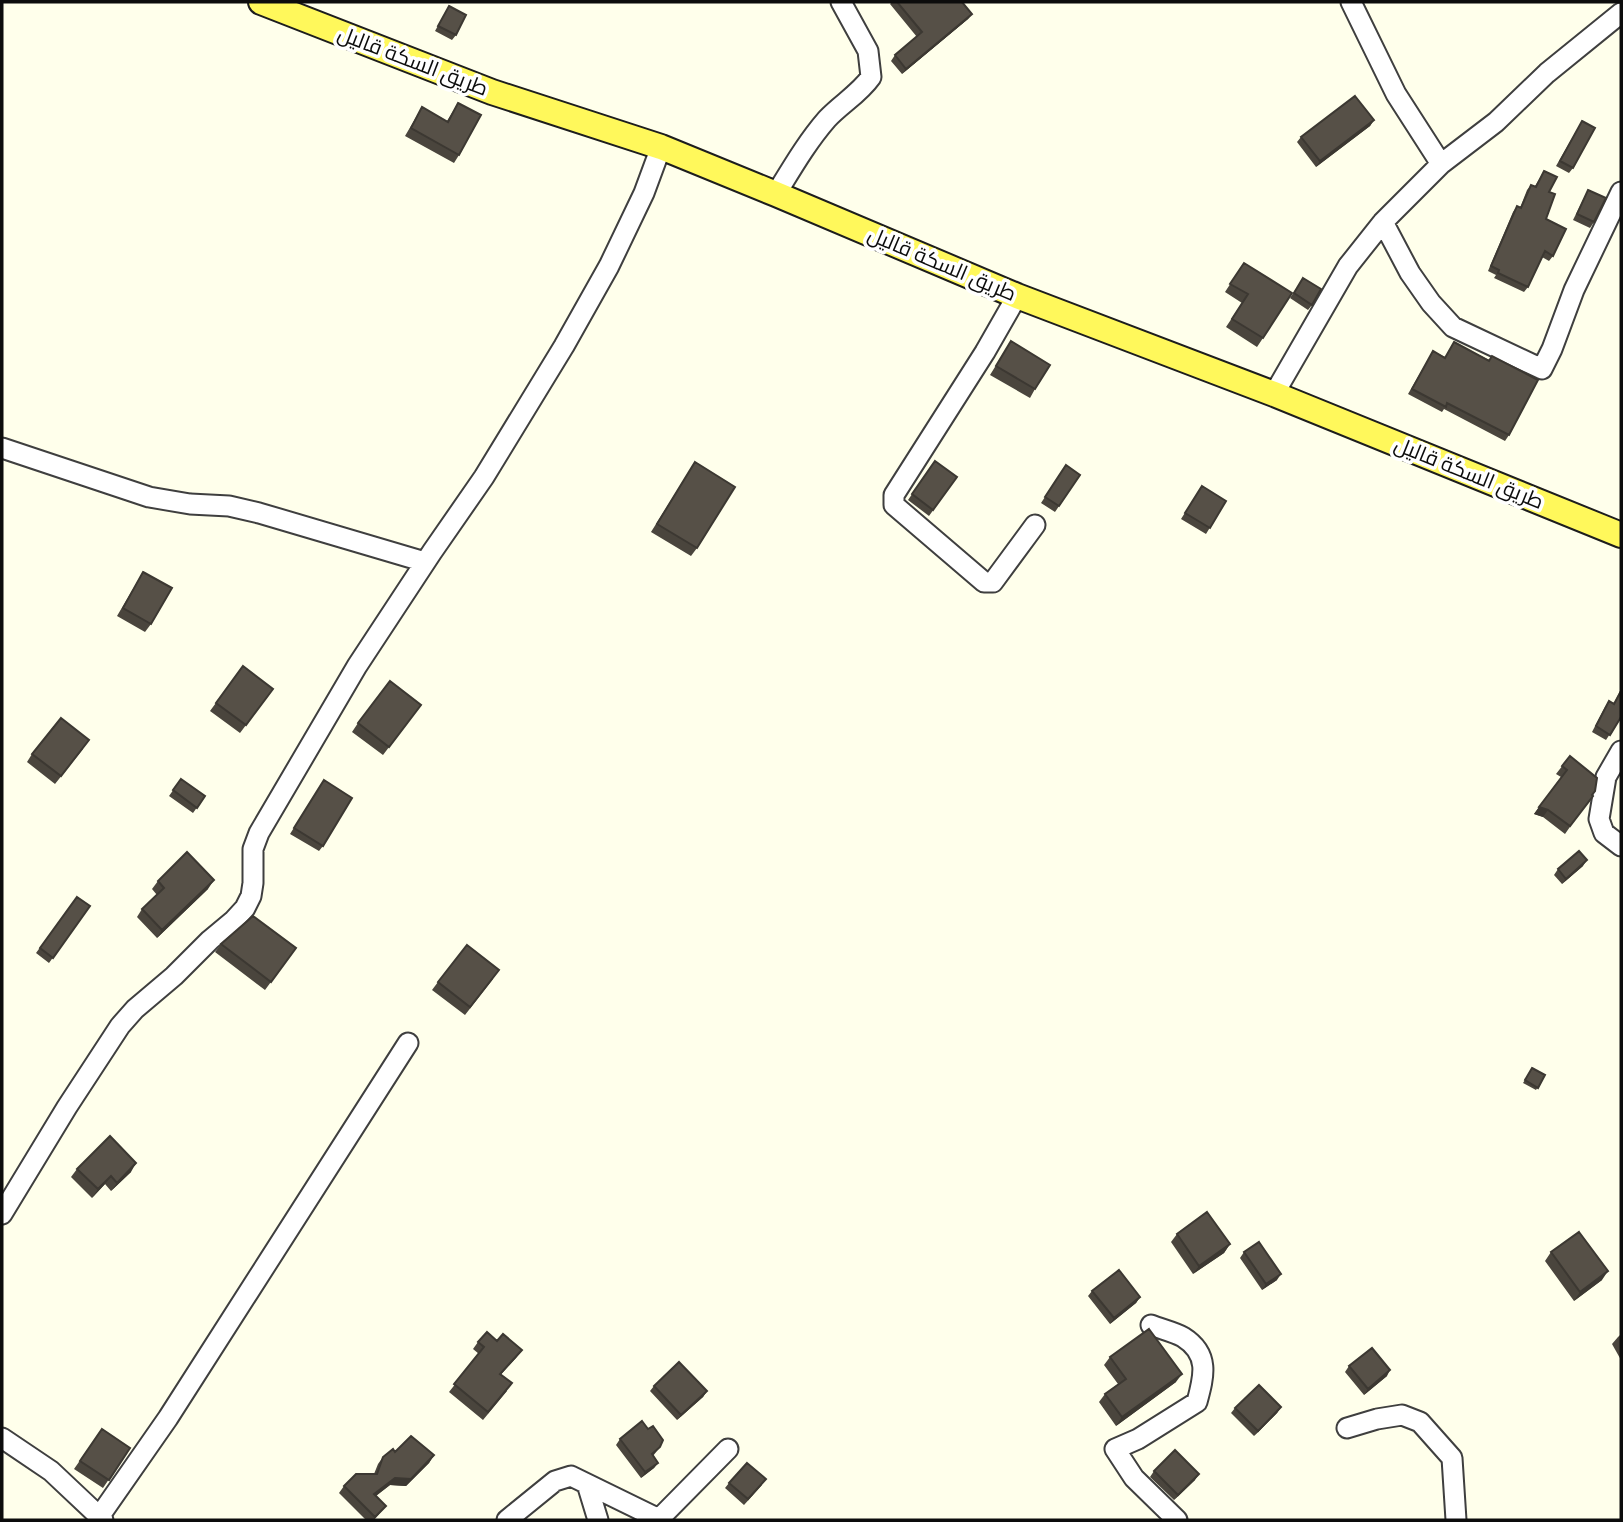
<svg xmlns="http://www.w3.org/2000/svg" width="1623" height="1522" viewBox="0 0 1623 1522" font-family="'Source Serif 4',Cairo,serif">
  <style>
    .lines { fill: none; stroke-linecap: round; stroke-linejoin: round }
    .minor-casing { stroke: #3f3f3f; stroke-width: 23 }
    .major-casing { stroke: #1d1d1d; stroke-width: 28 }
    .minor { stroke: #fff; stroke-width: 19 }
    .major { stroke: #fff85b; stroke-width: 24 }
    .wall { fill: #4a453d }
    .shaded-wall { fill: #3c3832 }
    .building { fill: #565047; stroke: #3c3832; stroke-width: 2 }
    .labels { text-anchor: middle; stroke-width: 7; stroke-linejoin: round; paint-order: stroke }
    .street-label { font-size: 21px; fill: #0c0c0c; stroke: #fff }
  </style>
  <rect width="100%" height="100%" fill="#ffffeb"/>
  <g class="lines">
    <g class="minor-casing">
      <path id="minor" d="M1351,2L1396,94L1441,164
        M776,194C792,168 807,142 827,119C841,104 859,94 871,77L868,51L841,2
        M1383,222L1410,273L1431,303L1453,327L1542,369L1552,349L1574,290L1621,192
        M1017,296L985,352L894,495V505L984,582H993L1035,525
        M1274,394L1348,266L1383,222L1441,164L1496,122L1547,73L1621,13
        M2,448L149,497L190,504L229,506L259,513L425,562
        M1621,751L1606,777L1599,819L1604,833L1621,846
        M2,1214L67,1107L120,1026L135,1009L174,976L210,940L234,920L245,908L251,896L253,883V849L259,833L357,666L432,552L484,477L564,346L609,266L644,193L661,147
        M1151,1325C1161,1329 1174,1332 1183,1337C1210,1354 1204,1376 1197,1402L1138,1439L1115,1449L1134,1478L1177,1520
        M1347,1428L1377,1419L1402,1415L1420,1422L1452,1458L1456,1520
        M2,1438L51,1471L103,1520
        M587,1484L598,1520
        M99,1517L168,1418L408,1043
        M507,1520L555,1481L571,1476L659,1519L728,1449"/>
    </g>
    <g class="major-casing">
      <path id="major" d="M261,2L492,92L661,147L776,194L1017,296L1274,394L1621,535"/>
    </g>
    <use href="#minor" class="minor"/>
    <use href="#major" class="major"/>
  </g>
  <path class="wall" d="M892,2H962L972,14L968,19L902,74L891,61L895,55L917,37L890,4Z
    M449,6L456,35L452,40L435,31Z
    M458,103L459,155L454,163L405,136L422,107L447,121Z
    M1374,120L1370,126L1316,167L1297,142L1301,137Z
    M1582,121L1573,168L1569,173L1556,166Z
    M1544,171L1549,192L1546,219L1553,256L1549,261L1542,257L1528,287L1524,292L1494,278L1496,275L1488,271L1513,212L1517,206L1520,208L1527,190L1531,185L1535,186Z
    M1588,190L1594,222L1590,228L1573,220Z
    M1244,263L1263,338L1257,347L1226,327L1242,303L1225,292Z
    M1303,278L1312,305L1308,310L1290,298Z
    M1011,341L1035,389L1030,398L990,375Z
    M1454,342L1489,360L1492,356L1509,435L1505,441L1444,409L1442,412L1408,394L1433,351L1445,357Z
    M935,461L957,477L929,516L908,500Z
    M695,462L697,548L691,556L651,532Z
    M1066,465L1080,475L1055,512L1041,503Z
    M1202,486L1226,501L1206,534L1181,519Z
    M143,572L151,624L145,632L117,616Z
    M243,666L273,689L240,733L210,711Z
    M1621,689V717L1606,740L1592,732L1605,707L1609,701L1614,703Z
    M421,705L383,755L352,732L358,723Z
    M83,749L55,784L27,762L32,754Z
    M1570,756L1595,791L1565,834L1543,817L1534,814L1561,777L1556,774Z
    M181,779L205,796L193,813L169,796Z
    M324,780L323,846L319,851L290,834Z
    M1583,866L1562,884L1554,875L1558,869Z
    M158,881L208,889L157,938L137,917L142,909L157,895L152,889Z
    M77,897L90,906L49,963L36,953Z
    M221,944L296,948L265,990L215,952Z
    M493,979L465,1015L432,990L438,982Z
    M1532,1068L1545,1075L1536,1090L1523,1083Z
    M77,1169L131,1172L111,1191L105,1184L92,1198L71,1177Z
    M1177,1234L1230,1244L1224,1253L1193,1274L1171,1242Z
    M1244,1252L1277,1280L1262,1290L1240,1258Z
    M1551,1252L1602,1280L1574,1301L1545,1261Z
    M1092,1291L1140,1297L1136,1303L1110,1324L1088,1296Z
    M1621,1334V1360L1612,1344L1618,1337Z
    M497,1341L522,1350L501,1374L507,1391L483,1420L449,1392L479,1354L473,1349L478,1342Z
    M1110,1357L1176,1382L1116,1426L1099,1402L1105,1394L1118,1384L1104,1365Z
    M1349,1366L1387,1376L1364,1395L1345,1372Z
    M654,1386L707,1391L703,1397L677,1420L650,1391Z
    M1281,1407L1277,1413L1254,1436L1231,1413L1235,1408Z
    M102,1429L130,1448L103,1488L74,1469Z
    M620,1439L660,1447L653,1456L658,1463L654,1468L641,1478L616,1445Z
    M395,1452L434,1455L429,1463L406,1486L390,1485L376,1496L386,1506L374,1520H366L339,1493L344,1486L374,1474L378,1464L383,1457Z
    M1154,1471L1195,1480L1174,1500L1150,1477Z
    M729,1483L762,1485L744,1505L725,1488Z"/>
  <path class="shaded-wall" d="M972,14L968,19L902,74L906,69Z
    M1374,120L1370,126L1316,167L1320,161Z
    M1539,807L1548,810L1543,817L1534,814Z
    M1587,860L1583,866L1562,884L1566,879Z
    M214,880L208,889L157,938L162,930Z
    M136,1163L131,1172L111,1191L117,1183Z
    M111,1176L105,1184L92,1198L98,1189Z
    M1230,1244L1224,1253L1193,1274L1199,1266Z
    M1608,1271L1602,1280L1574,1301L1580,1292Z
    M1281,1274L1277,1280L1262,1290L1266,1284Z
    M1140,1297L1136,1303L1110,1324L1114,1318Z
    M522,1350L516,1358L495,1381L500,1374Z
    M1390,1370L1387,1376L1364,1395L1368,1389Z
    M1182,1374L1176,1382L1116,1426L1122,1417Z
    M707,1391L703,1397L677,1420L681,1415Z
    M1281,1407L1277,1413L1254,1436L1258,1431Z
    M434,1455L429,1463L406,1486L390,1485L369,1501L374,1494L395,1478Z
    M658,1463L654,1468L641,1478L645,1472Z
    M1199,1474L1195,1480L1174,1500L1178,1495Z"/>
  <path class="building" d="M897,2H962L972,14L906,69L895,55L922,32Z
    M449,6L466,15L456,35L438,26Z
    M1355,96L1374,120L1320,161L1301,137Z
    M458,103L481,115L459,155L411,128L422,107L448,122Z
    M1582,121L1595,128L1573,168L1560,161Z
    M1544,171L1557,177L1549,192L1555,194L1546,219L1566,229L1553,256L1545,251L1528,287L1498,273L1499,270L1491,266L1517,206L1521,208L1531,185L1536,187Z
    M1588,190L1606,198L1594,222L1577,214Z
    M1244,263L1292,293L1263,338L1232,319L1248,294L1230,284Z
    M1303,278L1321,289L1312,305L1294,293Z
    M1011,341L1050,365L1035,389L996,366Z
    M1454,342L1489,361L1492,356L1538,380L1509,435L1447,403L1446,407L1412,389L1433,351L1445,358Z
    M935,461L957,477L933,510L912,494Z
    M695,462L735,487L697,548L657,524Z
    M1066,465L1080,475L1059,506L1045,497Z
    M1202,486L1226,501L1210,528L1185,513Z
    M143,572L172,588L151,624L123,608Z
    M243,666L273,689L246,725L216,703Z
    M390,681L421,705L389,747L358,723Z
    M1621,691V717L1610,735L1596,726L1609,701L1614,704Z
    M61,718L89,740L61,776L32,754Z
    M1570,756L1597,778L1595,791L1592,795L1593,796L1570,826L1548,810L1539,807L1567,770L1562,766Z
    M181,779L205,796L197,808L173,790Z
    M324,780L352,798L323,846L294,828Z
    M1579,851L1587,860L1566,879L1558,869Z
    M187,852L214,880L162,930L142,909L164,888L158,881Z
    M77,897L90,906L53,958L40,948Z
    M253,916L296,948L271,982L221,944Z
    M467,945L499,970L470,1007L438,982Z
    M1532,1068L1545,1075L1538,1088L1525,1080Z
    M110,1136L136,1163L117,1183L111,1176L98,1189L77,1169Z
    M1207,1212L1230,1244L1199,1266L1177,1234Z
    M1579,1232L1608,1271L1580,1292L1551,1252Z
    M1259,1242L1281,1274L1266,1284L1244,1252Z
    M1119,1270L1140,1297L1114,1318L1092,1291Z
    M1149,1329L1182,1374L1122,1417L1105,1394L1126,1379L1110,1357Z
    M487,1332L497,1341L503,1334L522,1350L500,1374L512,1383L488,1412L454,1384L484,1347L478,1342Z
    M1372,1348L1390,1370L1368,1389L1349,1366Z
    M679,1362L707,1391L681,1415L654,1386Z
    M1259,1385L1281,1407L1258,1431L1235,1408Z
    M642,1421L648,1429L653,1426L663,1440L660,1447L652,1454L658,1463L645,1472L620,1439Z
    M102,1429L130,1448L109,1480L80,1461Z
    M411,1436L434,1455L411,1479L395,1478L374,1494L386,1506L375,1517L344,1486L356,1474H377L383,1457L393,1449L395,1452Z
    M1175,1450L1199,1474L1178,1495L1154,1471Z
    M747,1463L766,1479L748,1499L729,1483Z"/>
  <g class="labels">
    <g class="street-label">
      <text transform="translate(413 61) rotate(21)" y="7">طريق السكة قاليل</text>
      <text transform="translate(942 264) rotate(23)" y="7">طريق السكة قاليل</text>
      <text transform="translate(1469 473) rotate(22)" y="7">طريق السكة قاليل</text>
    </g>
  </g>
  <rect width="1623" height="1522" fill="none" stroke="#0c0c0c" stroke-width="7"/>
</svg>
